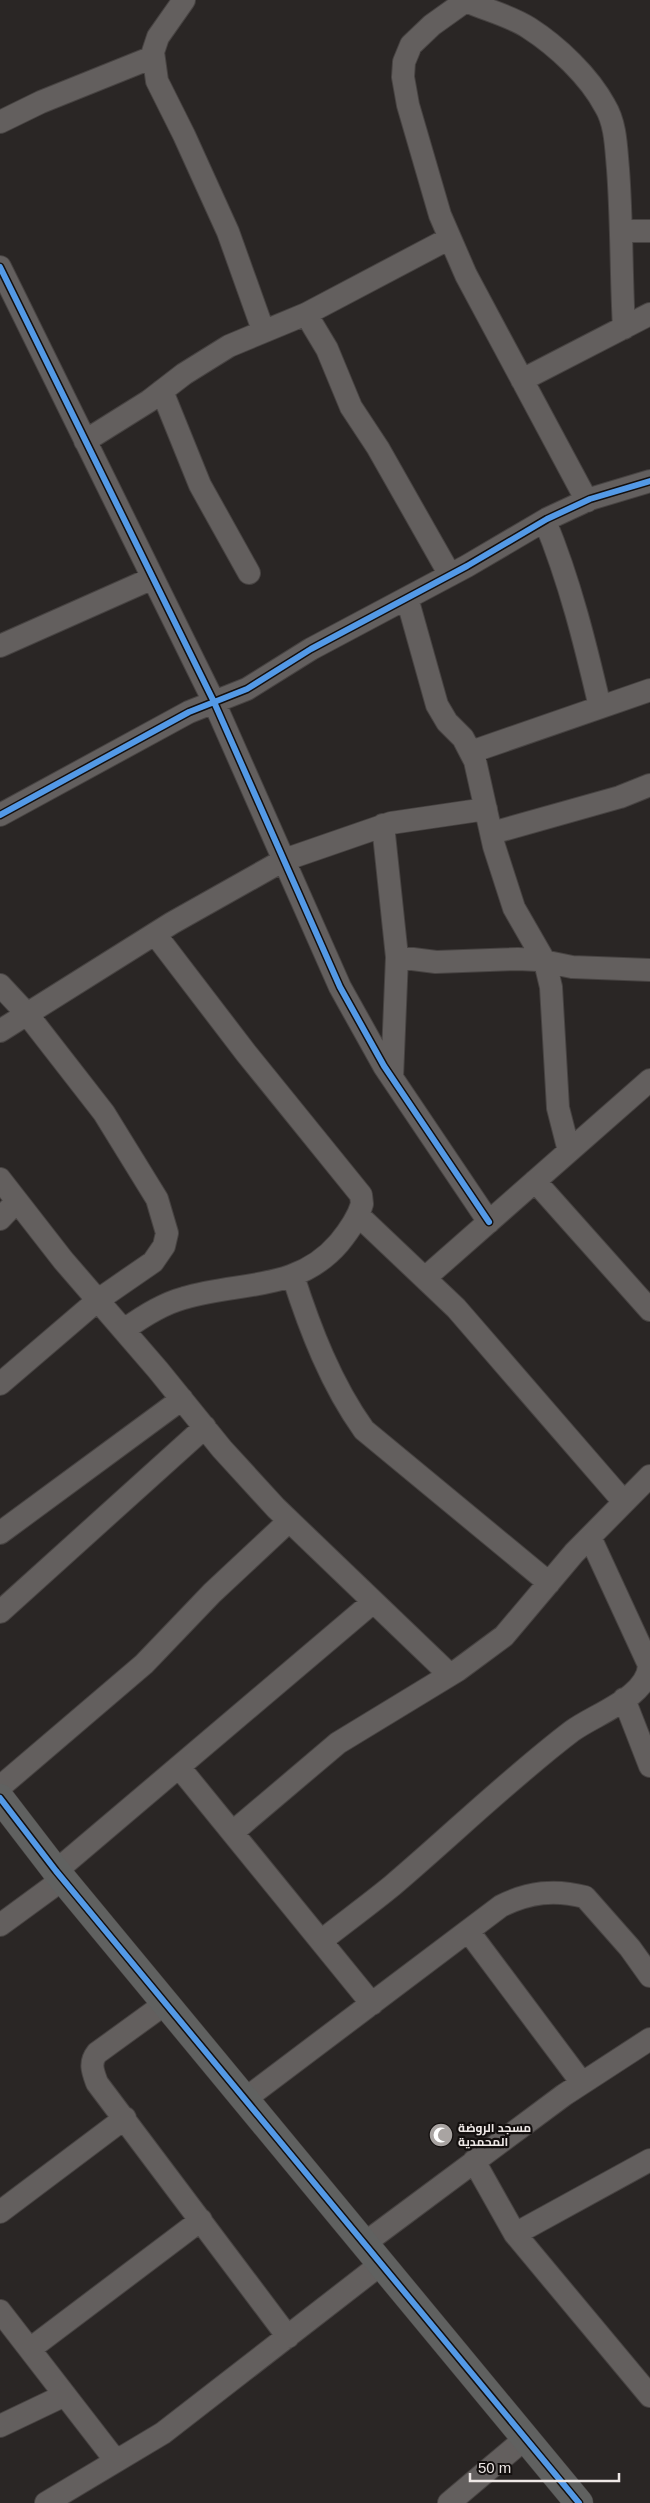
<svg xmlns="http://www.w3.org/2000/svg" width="650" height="2503" viewBox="0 0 650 2503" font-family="Arial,Cairo,sans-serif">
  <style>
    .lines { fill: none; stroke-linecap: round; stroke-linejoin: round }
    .street-casing { stroke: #474342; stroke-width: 24 }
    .secondary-casing { stroke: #474342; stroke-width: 29 }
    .street { stroke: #635f5e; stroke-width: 22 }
    .secondary { stroke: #606160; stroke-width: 28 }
    .cycleway-casing { stroke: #130f0e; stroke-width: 9 }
    .cycleway { stroke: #5399e6; stroke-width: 6 }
    .labels { text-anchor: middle; stroke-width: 4.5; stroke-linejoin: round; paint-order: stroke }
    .poi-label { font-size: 12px; font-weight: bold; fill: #eee8e6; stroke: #130f0e; text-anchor: start }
  </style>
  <rect width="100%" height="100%" fill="#2a2625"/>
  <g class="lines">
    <g class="street-casing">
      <path id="street" d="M184,0L158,37L153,52L157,81L184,135L228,232L263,330
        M467,0L432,25L411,45L404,62L403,77L408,105L440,215L466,275L587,501
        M466,1C486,10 511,16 529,28C557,46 589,76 605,106C616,124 616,148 618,169C622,222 621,275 624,328
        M0,122L41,102L153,57
        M622,231H650
        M0,267L214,702L340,987L384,1066L489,1222
        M306,314L327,349L351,407L378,448L450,575
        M522,380L650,314
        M162,391L200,485L249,573
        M85,441L149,401L184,374L229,346L306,314L450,238
        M545,521C570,582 585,643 600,707
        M407,598L437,705L447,722L463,738L475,761L494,846L514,908L545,962L551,987L558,1108L569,1151
        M0,646L153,578
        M471,752L650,690
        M0,815L189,712L247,689L311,649L467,566L547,519L590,499L650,481
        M383,825L397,957L392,1078
        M492,833L620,797L650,785
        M397,957L436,962L518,959L538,960L572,967L650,970
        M0,985L27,1014L104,1113L157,1199L167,1233L164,1246L153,1262L98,1300L0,1384
        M0,1031L172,923L284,860L391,823L486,809
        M0,1179L63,1260L158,1370L222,1449L276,1508L450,1675
        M535,1181L650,1310
        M358,1215L456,1308L624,1502
        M0,1219L17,1201
        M293,1276C310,1329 331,1384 364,1430L549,1583
        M425,1278L650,1080
        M124,1330C143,1316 162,1304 184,1298C240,1281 297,1292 339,1243C348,1232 358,1218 362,1204L361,1195L246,1053L155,934
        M0,1533L182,1399
        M0,1612L205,1427
        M624,1699L650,1766
        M179,1767L372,2004
        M0,1787L144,1664L212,1593L289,1521
        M233,1832L338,1743L458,1670L504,1636L574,1553L650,1476
        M56,1871L373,1602
        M0,1925L63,1879
        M469,1932L582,2083
        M321,1941C345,1922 370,1904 393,1885C453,1834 509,1779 572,1731C595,1714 648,1697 649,1665L590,1537
        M166,2003L97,2053C89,2063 93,2072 97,2083L288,2337
        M245,2099L501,1906C529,1892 555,1889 585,1897L630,1948L650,1976
        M474,2161L515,2234L650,2396
        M0,2212L125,2118
        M515,2234L650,2160
        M365,2243L564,2095L650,2039
        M0,2311L116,2461
        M30,2349L201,2220
        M0,2426L65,2395
        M46,2503L163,2433L381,2264
        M449,2503L527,2437"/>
    </g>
    <g class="secondary-casing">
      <path id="secondary" d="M0,1798L56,1871L579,2503"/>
    </g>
    <use href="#street" class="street"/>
    <use href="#secondary" class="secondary"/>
    <g class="cycleway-casing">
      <path id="cycleway" d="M0,267L214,702L340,987L384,1066L489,1222
        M0,815L189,712L247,689L311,649L467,566L547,519L590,499L650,481
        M0,1798L56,1871L579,2503"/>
    </g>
    <use href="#cycleway" class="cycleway"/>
  </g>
  <defs>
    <g id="mosque-disc" transform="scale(1.25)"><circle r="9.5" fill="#a9a4a2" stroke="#130f0e"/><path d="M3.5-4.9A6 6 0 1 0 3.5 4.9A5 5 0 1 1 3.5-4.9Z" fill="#fff"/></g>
  </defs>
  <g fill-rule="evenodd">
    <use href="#mosque-disc" x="441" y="2135"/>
  </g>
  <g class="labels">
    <g class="poi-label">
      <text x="458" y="2132">مسجد الروضة<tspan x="458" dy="14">المحمدية</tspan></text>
    </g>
  </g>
  <path d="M470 2473v8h149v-8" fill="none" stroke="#eee8e6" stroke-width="2.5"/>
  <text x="478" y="2473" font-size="15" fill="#eee8e6" stroke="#130f0e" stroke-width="4" paint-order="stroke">50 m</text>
</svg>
